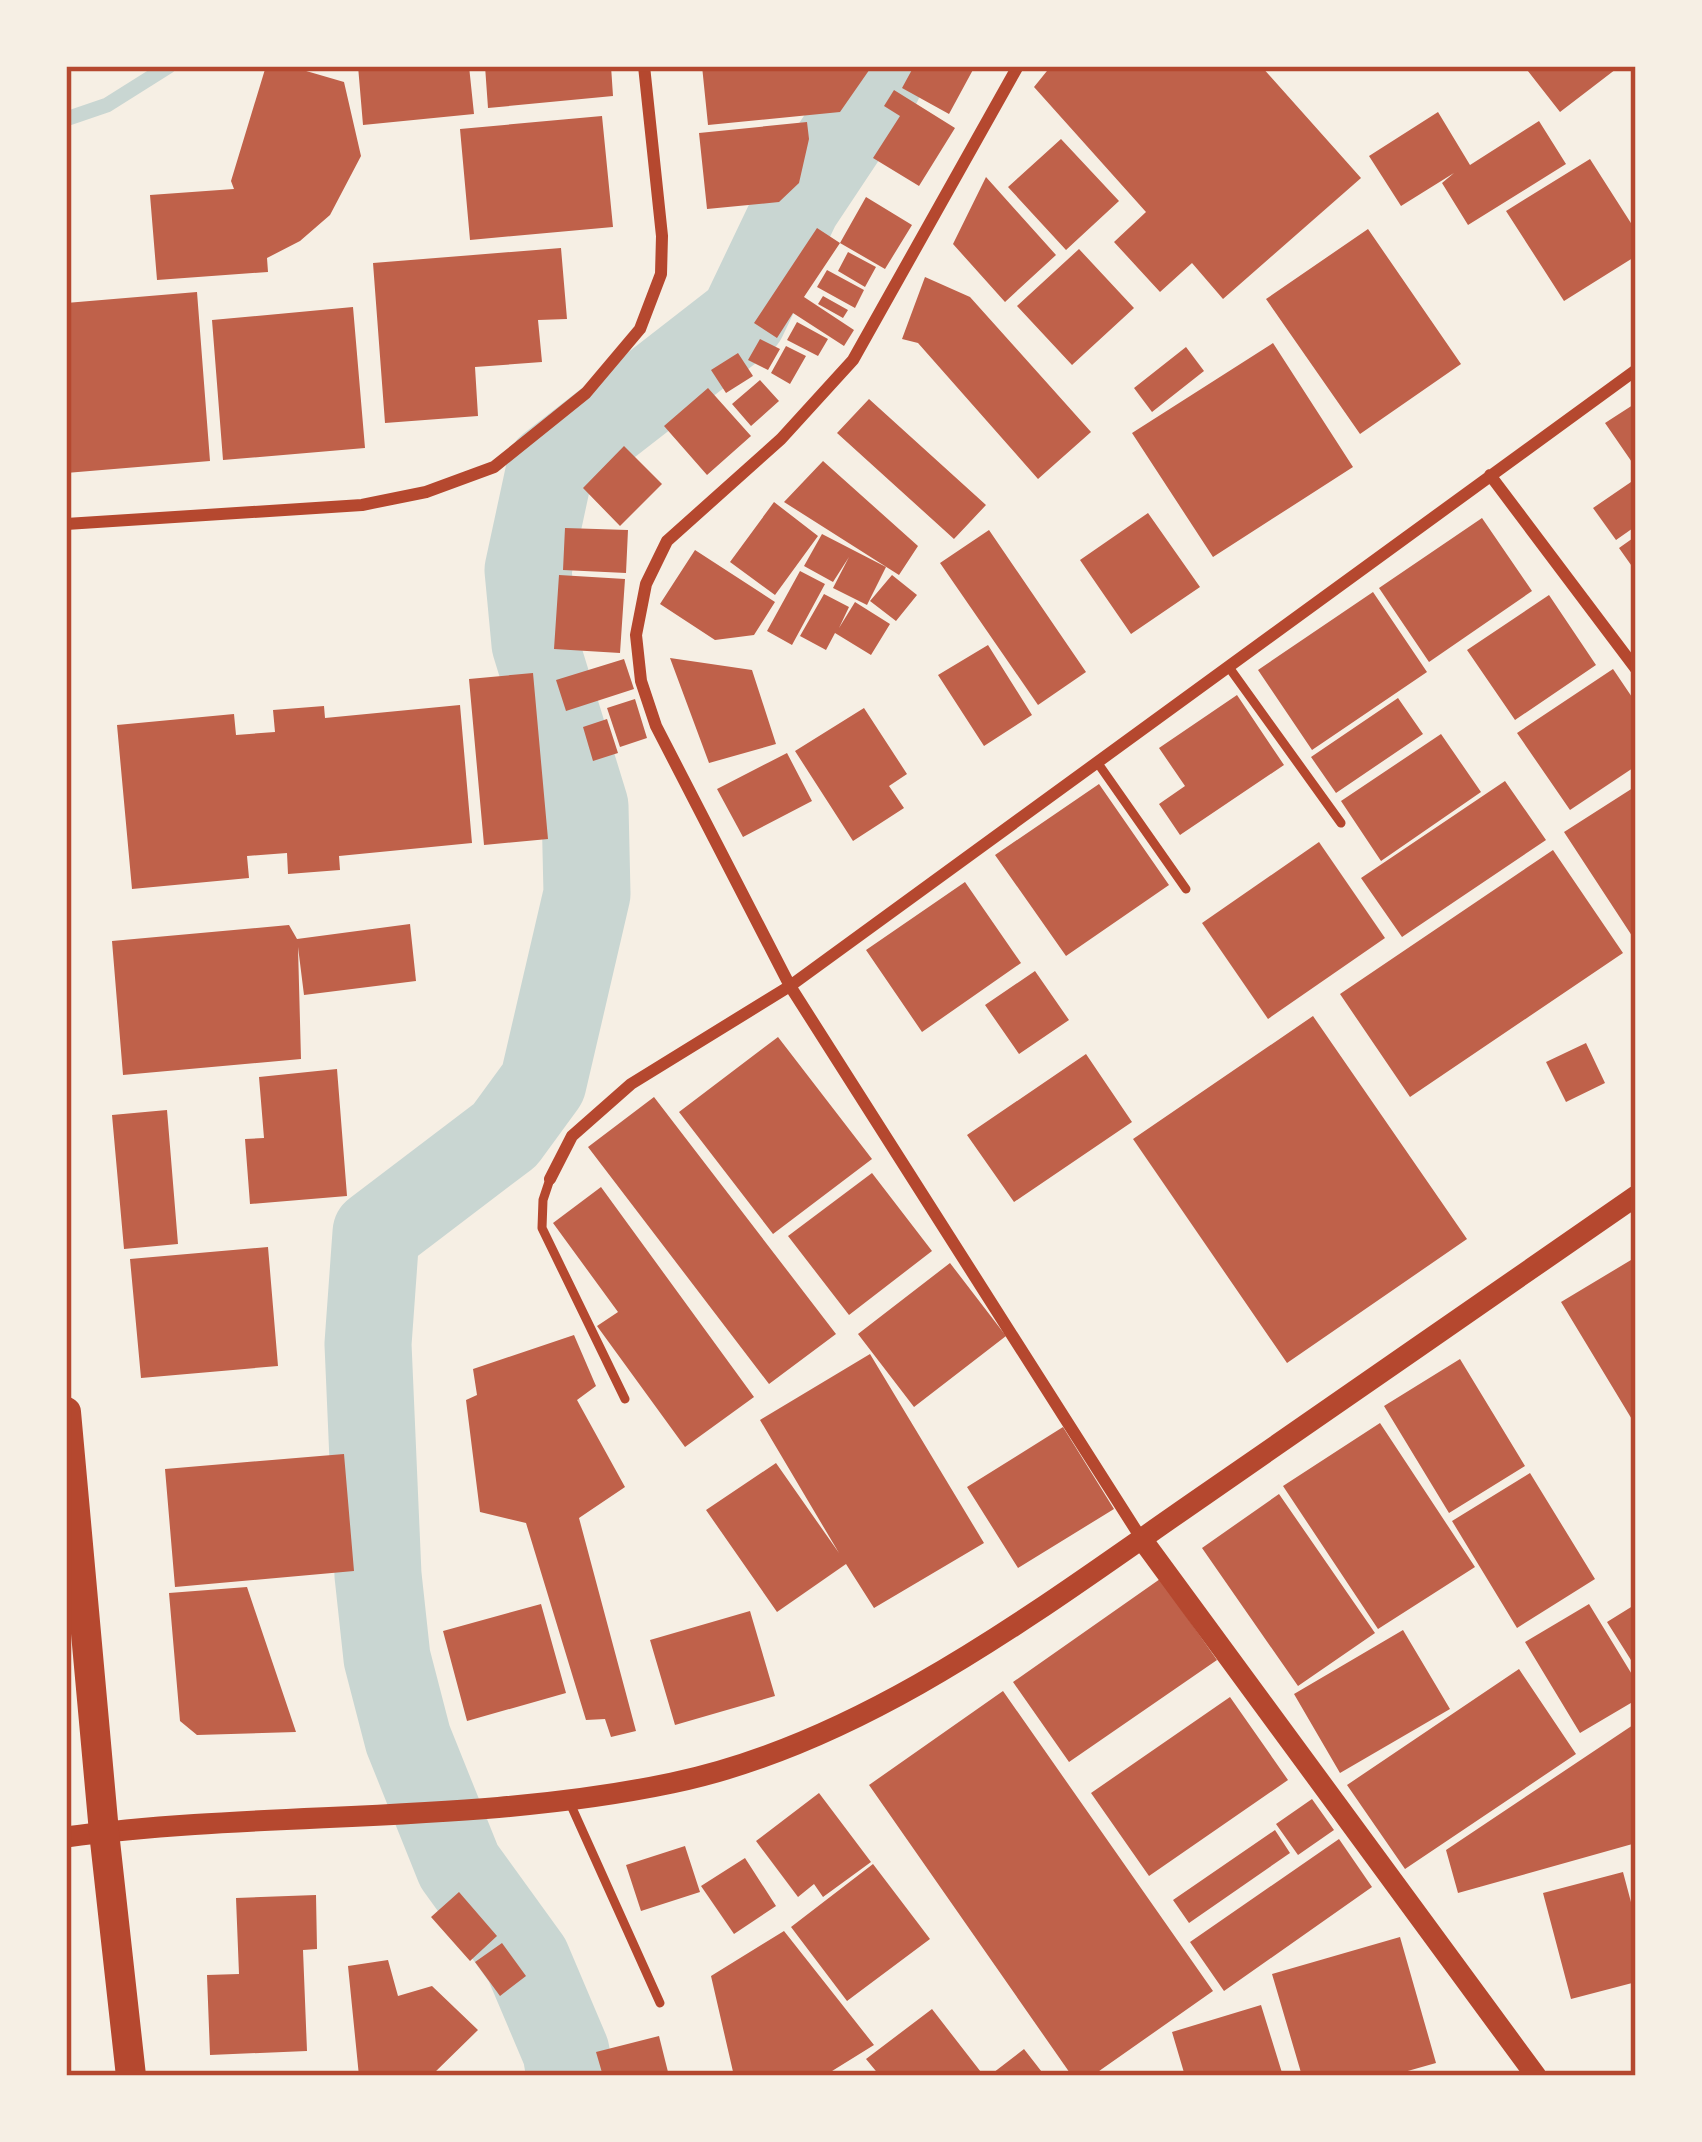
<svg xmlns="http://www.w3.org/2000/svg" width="1702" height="2142" viewBox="0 0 1702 2142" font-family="Bitter,serif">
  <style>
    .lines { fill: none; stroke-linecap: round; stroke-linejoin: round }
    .stream { stroke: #c9d6d2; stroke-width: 15 }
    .river { stroke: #c9d6d2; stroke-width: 87 }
    .building { fill: #bf614a }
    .service { stroke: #b5482f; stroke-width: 9 }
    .minor { stroke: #b5482f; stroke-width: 12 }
    .tertiary { stroke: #b5482f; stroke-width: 21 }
    .primary { stroke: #b5482f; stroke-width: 30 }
    .neatline { fill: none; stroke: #b5482f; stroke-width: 4.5 }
  </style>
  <rect width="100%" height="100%" fill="#f6efe4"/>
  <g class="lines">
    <path class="stream" d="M66,119L107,105L169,66"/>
    <path class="river" d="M570,2076L566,2052L527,1960L459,1866L408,1739L387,1658L378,1575L368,1344L376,1233L505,1135L543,1083L587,894L585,806L535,644L528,570L550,468L743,318L797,205L878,83L886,66"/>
  </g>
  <path class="building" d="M266,66H289L344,82L361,156L330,215L300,241L267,258L268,272L157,280L150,195L234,189L231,181Z
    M358,66H469L474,114L363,125Z
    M485,66H611L613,96L488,108Z
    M702,66H872L840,112L708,125Z
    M914,66H975L949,114L902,88Z
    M1051,66H1261L1361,178L1223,299L1192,263L1160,292L1114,242L1146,212L1034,87Z
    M1524,66H1620L1560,112Z
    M894,90L955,128L919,186L873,158L900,116L884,106Z
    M1438,112L1470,165L1539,121L1566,164L1468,225L1442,183L1454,173L1401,206L1369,156Z
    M602,116L613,227L470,240L460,129Z
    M807,122L809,139L799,183L779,202L707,209L699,133Z
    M1061,139L1119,201L1066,250L1008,187Z
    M1590,159L1636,231V256L1564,301L1506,211Z
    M986,177L1056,255L1005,302L953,244Z
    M866,197L912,225L885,269L840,243Z
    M817,228L840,243L804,297L854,330L844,346L793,313L777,338L754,323Z
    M1368,229L1461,364L1360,434L1266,299Z
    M561,248L567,319L538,320L542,362L475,367L478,416L385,423L373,263Z
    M1079,249L1134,308L1072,365L1017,306Z
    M848,252L876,267L865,287L838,271Z
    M827,270L864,290L855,308L817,287Z
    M925,277L970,297L1091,432L1038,479L918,343L902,339Z
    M197,292L210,461L66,473V303Z
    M823,296L848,310L843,318L818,304Z
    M353,307L365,448L223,460L212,320Z
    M797,322L828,339L818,356L787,340Z
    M760,339L780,349L768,370L748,360Z
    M1273,343L1353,467L1213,557L1132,433Z
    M786,346L806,356L790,384L771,373Z
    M1186,347L1204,371L1152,412L1134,388Z
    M738,353L753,376L726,393L711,370Z
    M760,380L779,401L751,426L732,404Z
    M708,388L751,436L707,475L664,426Z
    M869,399L986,505L954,539L837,433Z
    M1636,403V468L1605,423Z
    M624,446L662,484L620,526L583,488Z
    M823,461L918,546L899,575L784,502Z
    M1631,482L1636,489V526L1616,540L1593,508Z
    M774,502L818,536L775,595L730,562Z
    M1148,513L1200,587L1131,634L1080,560Z
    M1482,518L1532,591L1429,662L1379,588Z
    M565,528L628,530L626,573L563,570Z
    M989,530L1086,672L1038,705L940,563Z
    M822,534L886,567L867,605L833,588L849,557L833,582L804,566Z
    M1636,536V572L1619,548Z
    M695,550L775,602L754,635L715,640L660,604Z
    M800,571L825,584L792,645L767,631Z
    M559,575L625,579L620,653L554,649Z
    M892,575L917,595L896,621L870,601Z
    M1373,592L1427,672L1312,750L1258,670Z
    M824,594L849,607L839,628L855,602L890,624L871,655L835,633L826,650L800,636Z
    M1549,595L1596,665L1515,720L1467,650Z
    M988,645L1032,715L984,746L938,675Z
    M670,658L752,670L776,744L709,763Z
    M624,659L634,689L566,711L556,680Z
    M1613,669L1636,703V766L1570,810L1517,733Z
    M533,673L548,839L484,845L469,679Z
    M1237,695L1284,765L1180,835L1159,804L1185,786L1159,748Z
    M1398,698L1423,734L1336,793L1311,757Z
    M635,699L647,738L620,747L607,708Z
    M460,705L472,843L339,856L340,870L288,874L287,853L247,856L249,878L132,889L117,725L234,714L236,735L275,732L273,710L324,706L325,718Z
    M864,708L907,774L889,786L904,808L853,841L795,751Z
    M607,719L618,753L593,761L583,727Z
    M1441,734L1481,792L1381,861L1341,801Z
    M787,753L812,801L743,837L717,789Z
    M1505,781L1546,840L1402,937L1361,878Z
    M1099,784L1169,885L1066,956L995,855Z
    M1636,786V942L1564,832Z
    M1319,842L1385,938L1268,1019L1202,923Z
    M1553,850L1623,953L1410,1097L1340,994Z
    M965,882L1021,963L922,1032L866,950Z
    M410,924L416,981L304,995L298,947L301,1059L123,1075L112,941L289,925L297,939Z
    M1035,971L1069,1020L1019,1054L985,1005Z
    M1313,1016L1467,1239L1287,1363L1133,1139Z
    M778,1037L872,1159L773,1234L679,1112Z
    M1586,1043L1605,1083L1566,1102L1546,1062Z
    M1086,1054L1132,1122L1014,1202L967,1135Z
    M337,1069L347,1196L250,1204L245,1139L264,1138L259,1077Z
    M654,1097L836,1334L769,1384L588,1147Z
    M167,1110L178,1244L124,1249L112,1115Z
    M872,1173L932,1251L849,1315L788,1236Z
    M601,1187L754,1397L685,1447L597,1326L618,1312L553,1223Z
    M268,1247L278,1366L141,1378L130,1259Z
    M1636,1257V1426L1561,1302Z
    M950,1263L1006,1336L914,1407L858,1334Z
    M574,1335L596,1386L577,1400L625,1487L579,1518L636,1731L611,1737L605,1719L586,1720L526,1523L480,1512L466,1400L477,1395L473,1369Z
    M870,1354L984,1543L874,1608L846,1564L777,1612L706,1510L776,1463L839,1553L760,1420Z
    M1460,1359L1525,1466L1449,1513L1384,1406Z
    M1380,1423L1475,1567L1378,1629L1283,1486Z
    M1063,1427L1114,1509L1018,1568L967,1487Z
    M344,1454L354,1571L175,1587L165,1469Z
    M1530,1473L1595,1579L1517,1628L1452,1521Z
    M1279,1494L1375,1633L1298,1686L1202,1548Z
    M1160,1579L1217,1660L1069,1762L1013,1682Z
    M247,1587L296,1732L197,1735L180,1721L169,1593Z
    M541,1604L566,1693L467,1721L443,1631Z
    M1589,1604L1636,1681V1700L1580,1733L1525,1642Z
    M1636,1604V1668L1607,1622Z
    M750,1611L775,1696L675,1725L650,1640Z
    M1403,1630L1450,1709L1340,1773L1294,1694Z
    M1519,1669L1576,1754L1405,1869L1347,1785Z
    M1003,1691L1213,1991L1092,2076H1072L869,1785Z
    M1230,1697L1288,1780L1149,1876L1091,1793Z
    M1636,1723V1843L1458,1893L1446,1850Z
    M819,1793L871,1862L823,1897L814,1884L798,1897L756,1841Z
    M1312,1799L1334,1830L1298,1855L1276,1824Z
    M1275,1830L1290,1853L1189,1923L1173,1900Z
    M1339,1839L1372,1887L1224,1991L1190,1942Z
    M685,1846L700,1892L641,1911L626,1865Z
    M745,1858L776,1906L734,1934L701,1886Z
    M873,1864L930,1939L847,2001L791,1927Z
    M1623,1872L1636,1921V1982L1571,1999L1543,1893Z
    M459,1892L497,1936L470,1961L431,1917Z
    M316,1895L317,1949L303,1950L307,2051L210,2055L207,1975L239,1974L236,1898Z
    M784,1931L874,2045L824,2076H734L711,1976Z
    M1400,1937L1436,2063L1390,2076H1302L1272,1974Z
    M502,1943L526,1976L500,1996L475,1962Z
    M388,1960L398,1996L432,1986L478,2030L431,2076H359L348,1966Z
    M1261,2005L1283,2076H1185L1172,2032Z
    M932,2009L984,2076H880L866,2059Z
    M659,2036L669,2076H603L596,2052Z
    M1024,2049L1045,2076H989Z"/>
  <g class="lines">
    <path class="service" d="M1228,666L1341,823
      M1097,762L1186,889
      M550,1179L543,1200L542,1228L625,1399
      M569,1801L660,2003"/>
    <path class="minor" d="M1018,66L853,360L781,439L667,541L646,584L636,635L641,681L656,726L790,986L1141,1538
      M1490,475L1636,669
      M66,524L362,505L426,492L494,467L586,393L640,329L661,274L662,236L644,66
      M550,1179L572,1136L631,1084L790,986L1636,370"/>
    <path class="tertiary" d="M1141,1538L1536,2076
      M66,1837C267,1810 472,1825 672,1783C866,1743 1042,1607 1203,1496C1347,1396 1492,1296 1636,1196"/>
    <path class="primary" d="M66,1412L104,1832L131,2076"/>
  </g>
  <rect width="1702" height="2142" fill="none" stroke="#f6efe4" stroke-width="138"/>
  <rect x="69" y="69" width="1564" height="2004" class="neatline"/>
</svg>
